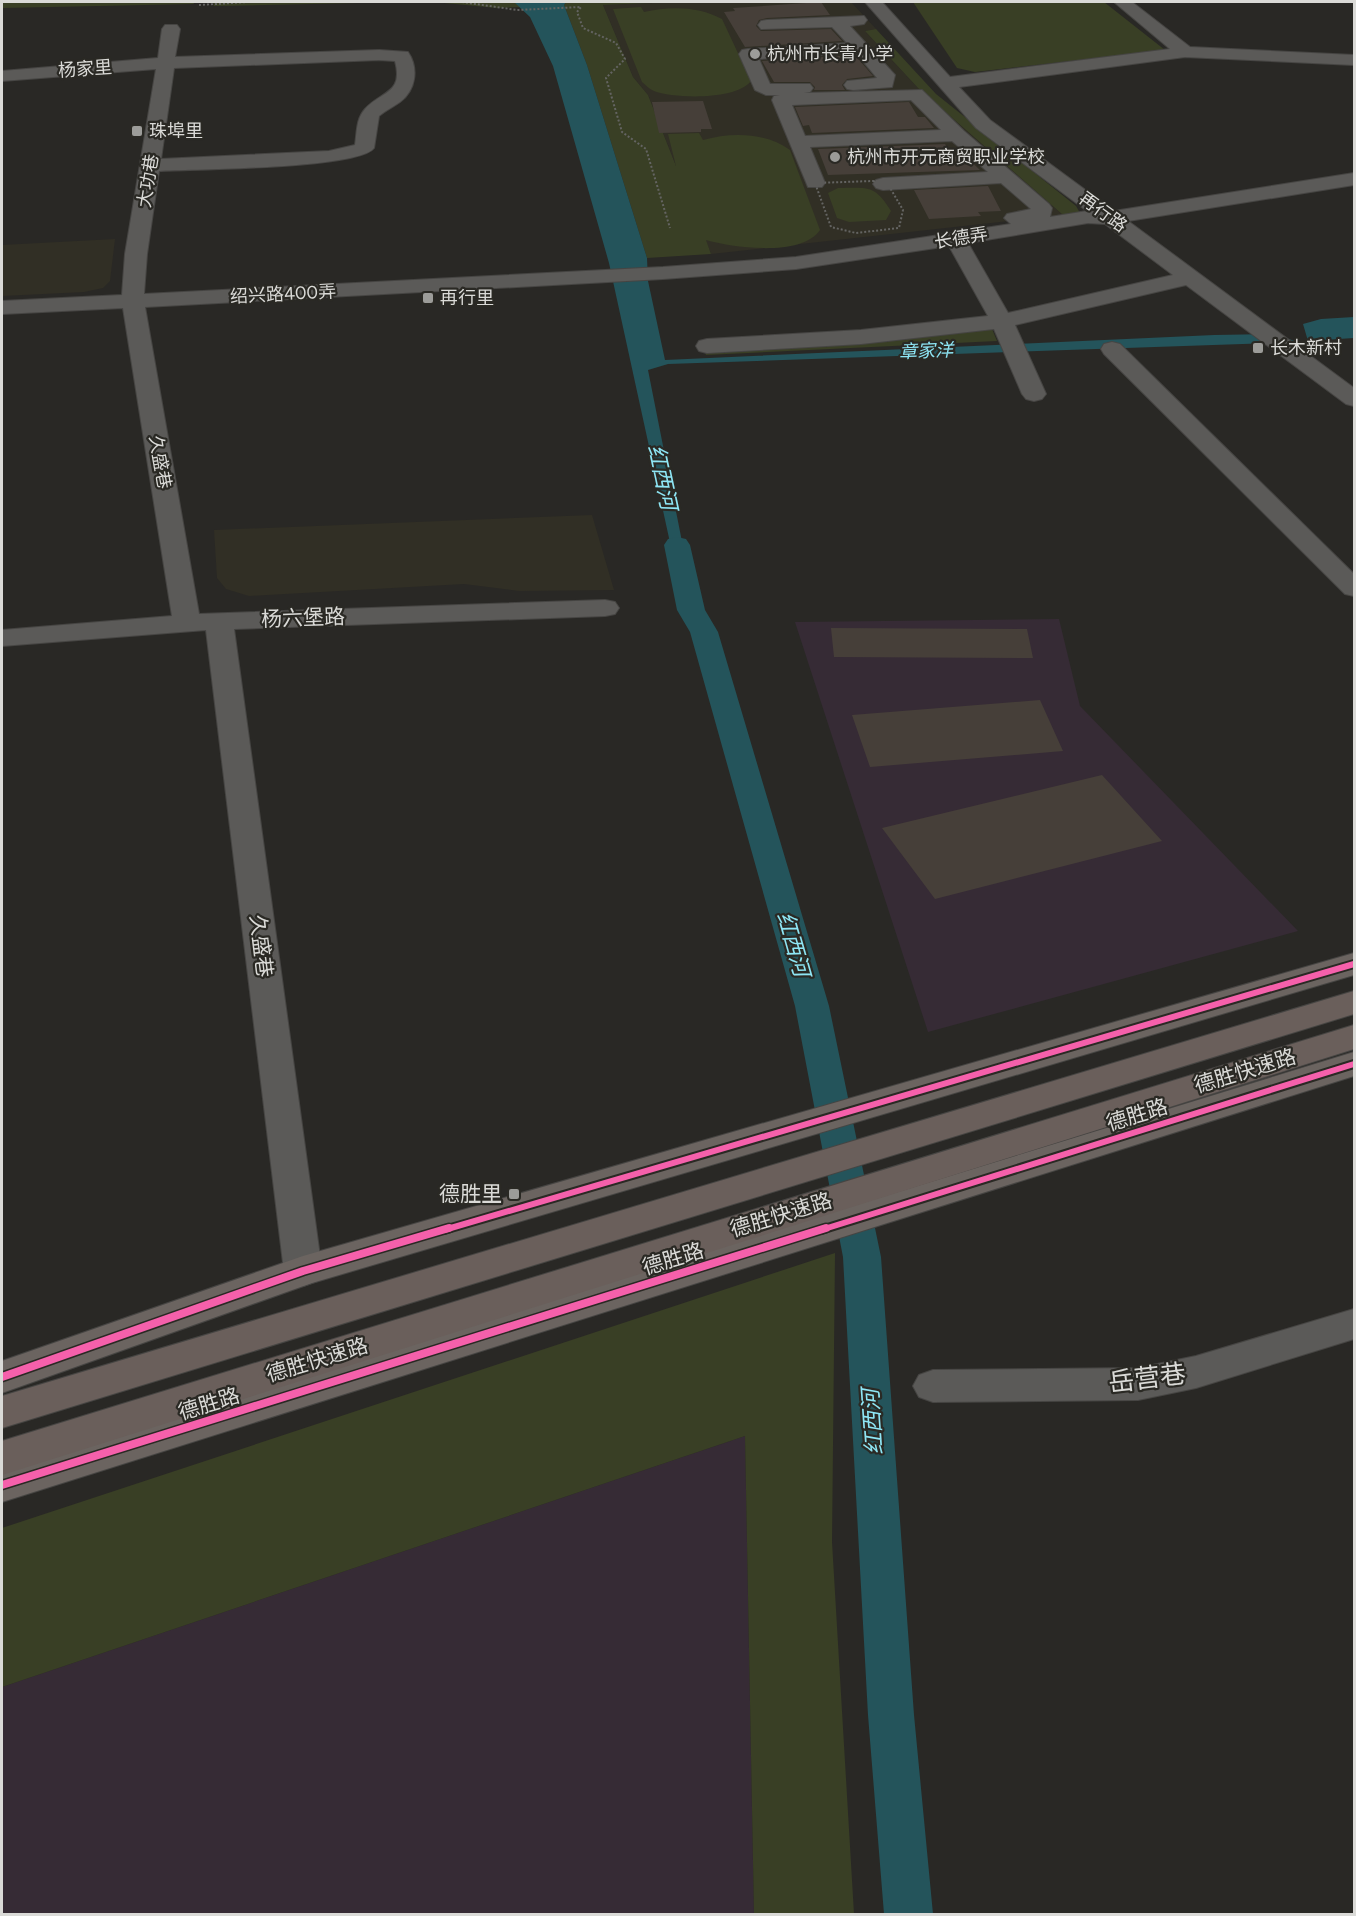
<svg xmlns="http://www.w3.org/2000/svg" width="1356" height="1916" viewBox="0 0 1356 1916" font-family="Figtree,'Noto Sans SC',sans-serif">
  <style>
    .commercial { fill: #362b35 }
    .built { fill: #312f25 }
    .green { fill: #393f25 }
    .water { fill: #24545b }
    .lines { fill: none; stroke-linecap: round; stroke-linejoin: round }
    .canal { fill: #24545b; fill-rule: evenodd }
    .building { fill: #463f39 }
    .minor-casing { stroke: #464543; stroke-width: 2 }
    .major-casing { stroke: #464543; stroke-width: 2 }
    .highway-casing { stroke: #464543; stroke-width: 2 }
    .path { stroke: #646462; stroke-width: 2; stroke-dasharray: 2 2; stroke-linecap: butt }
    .minor { fill: #5b5a58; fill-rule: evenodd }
    .major { fill: #6b6460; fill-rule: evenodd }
    .highway { fill: #6a5f5b; fill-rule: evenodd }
    .cycleway-far1-casing { stroke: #2a2924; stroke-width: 10 }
    .cycleway-casing { stroke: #2a2924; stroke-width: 11 }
    .cycleway-far1 { stroke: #f560ab; stroke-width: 6 }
    .cycleway { stroke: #f560ab; stroke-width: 8 }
    .poi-dot { fill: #9c9c99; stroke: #2a2924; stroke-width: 2 }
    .labels { text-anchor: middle; stroke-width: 4.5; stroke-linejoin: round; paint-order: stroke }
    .far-poi-label { font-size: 18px; fill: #dadad7; stroke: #2a2924; text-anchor: start }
    .far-street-label { font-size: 18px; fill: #dadad7; stroke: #2a2924 }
    .far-water-label { font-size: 18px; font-style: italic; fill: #8ee6f5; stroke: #2a2924 }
    .street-label { font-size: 21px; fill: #dadad7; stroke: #2a2924 }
    .poi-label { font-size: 21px; fill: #dadad7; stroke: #2a2924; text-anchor: end }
    .water-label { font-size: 22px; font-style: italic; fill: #8ee6f5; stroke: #2a2924 }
    .near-street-label { font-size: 26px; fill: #dadad7; stroke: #2a2924 }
  </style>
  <rect width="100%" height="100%" fill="#292825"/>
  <path class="commercial" d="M1059,619L1080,706L1298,931L928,1032L795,622Z
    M745,1436L754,1914H2V1687Z"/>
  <path class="built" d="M676,2H851L876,29L865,31L918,88L1063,215L711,254L648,95L633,77L603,5Z
    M115,239L110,281L103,288L84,292L2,296V245Z
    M592,515L614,590L519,591L464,584L249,596L226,589L217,578L214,530Z"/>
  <path class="green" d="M2,2H193L194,4L2,8Z
    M213,2H406L214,6Z
    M434,2H514L522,7L497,8Z
    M566,2H676L603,5L633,77L648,95L676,166L668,134L699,133L703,140C731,132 765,132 790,150L820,230C802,257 734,248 706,240L711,254L647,258L587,65L564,5Z
    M913,2H1104L1165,50L975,72L957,68Z
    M641,7L644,12C669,6 699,6 722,19L751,81C737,100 675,99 654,91C649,89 646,85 642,82L613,9Z
    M876,29L936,94L1076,206L1080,213L1063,215L918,88L865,31Z
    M838,188C868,188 874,184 891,211L886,220L849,222L837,218L828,193Z
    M992,329L997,341L706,355L704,350Z
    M835,1253L832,1542L854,1914H754L745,1436L2,1687V1528Z"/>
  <path class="water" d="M514,2H566L564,5L587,65L647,258L648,281L665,360L1214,335L1273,334L1298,342L668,364L648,370L691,587L681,593L609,263L553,66L530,17Z
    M1354,317V338L1308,341L1303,324L1321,319Z"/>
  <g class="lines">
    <path class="canal" d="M677,537L686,539L690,545L705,610L718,632L829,1006L881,1257L914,1715L933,1914H884L868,1715L843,1257L795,1006L690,632L677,610L664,545L668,539Z"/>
  </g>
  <path class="building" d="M821,2L830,15L767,18L759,20L756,26L761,31L831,29L842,41L745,47L724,12L735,11L733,8Z
    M855,55L873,76L847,79L842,85L845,90H814L815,87L810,82H774L762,61Z
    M703,101L712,129H701V132L659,133L652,102Z
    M909,102L918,117H925L934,128L812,133L809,125L803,126L795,107Z
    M945,144L951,153H962L980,170L828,175L818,149Z
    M988,186L1001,211L978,212L981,216L929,219L914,190Z
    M831,628L1027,629L1033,658L834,657Z
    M1040,700L1063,751L870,767L852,715Z
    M1102,775L1162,841L935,899L882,828Z"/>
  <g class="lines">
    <g class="minor-casing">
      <path id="minor" d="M865,2H882L950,77L1170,49L1114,2H1132L1190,47L1354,55V65L1185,57L959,87L990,120L1114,211L1354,173V185L1128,221L1354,388V406L1346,404L1186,285L1015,325L1046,394L1042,399L1034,401L1026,399L1022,394L994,329L861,344L707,353L699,351L696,346L699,341L707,339L861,330L988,316L949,246L796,269L663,279L145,307L199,614L605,600L615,602L619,608L615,614L605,616L234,629L322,1271L317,1281L303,1286L289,1281L284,1271L206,630L2,646V630L172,616L123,308L2,314V301L122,295L125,254L156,69L2,81V71L158,58L162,29L165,25H177L180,29L175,57L379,50L408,52C419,68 416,90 400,102C393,107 386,110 379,116L374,148C359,169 192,169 159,171L147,254L144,294L663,267L796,257L1011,224L1004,218L1007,214L1031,209L1001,183L883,190L876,188L873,184L876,180L883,178L988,172L952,141L810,147L825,183L822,187H808L772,100L774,96L780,95H766L755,90L739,54L742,50L748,49L847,43L832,27L761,29L758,25L761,21L767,20L864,16L867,20L864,24L850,26L895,75L892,87L853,90L847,89L844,85L847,81L877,78L856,53L759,59L770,84H810L813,88L810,92L804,93L922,90L964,131L1049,204L1052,208L1050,217L1087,211L976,128ZM379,60L395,61C404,94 381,91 365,109C356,119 357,132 355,145L329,151L161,159L174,68ZM911,100L941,130L805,136L792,105ZM1088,223L1105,224L1173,275L1008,313L968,243Z
        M1112,342L1120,344L1354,574V596L1345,594L1104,354L1101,349L1104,344Z
        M1354,1309V1339L1196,1388L1138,1400L933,1402L919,1397L913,1386L919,1375L933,1370L1138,1368L1196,1356Z"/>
    </g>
    <g class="major-casing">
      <path id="major" d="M1354,953V975L312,1283L2,1393V1361L303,1256Z
        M1354,1052V1076L2,1502V1467Z"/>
    </g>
    <g class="highway-casing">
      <path id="highway" d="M1354,991V1014L2,1428V1396Z
        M1354,1025V1049L2,1475V1441Z"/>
    </g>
    <path class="path" d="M462,2L517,10L581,7L577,12L583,28L616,43L625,59L606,78L622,132L646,149L670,228
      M199,5L247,2
      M873,181L889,186L903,210L899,228L856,233L831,227L815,183Z"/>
    <use href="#minor" class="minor"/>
    <use href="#major" class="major"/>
    <use href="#highway" class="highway"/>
    <g class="cycleway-far1-casing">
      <path id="cycleway-far1" d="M444,1230L1354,964
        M821,1230L1354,1064"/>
    </g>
    <g class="cycleway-casing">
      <path id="cycleway" d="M2,1377L303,1271L449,1228
        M2,1485L826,1228"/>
    </g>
    <use href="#cycleway-far1" class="cycleway-far1"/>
    <use href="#cycleway" class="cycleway"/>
  </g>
  <g class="poi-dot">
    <circle cx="755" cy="54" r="6"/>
    <rect x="131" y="125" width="12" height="12" rx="3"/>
    <circle cx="835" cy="157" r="6"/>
    <rect x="422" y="292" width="12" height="12" rx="3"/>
    <rect x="1252" y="342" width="12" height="12" rx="3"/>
    <rect x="508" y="1188" width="12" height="12" rx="3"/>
  </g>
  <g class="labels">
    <g class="far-poi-label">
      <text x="767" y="60">杭州市长青小学</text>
      <text x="149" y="137">珠埠里</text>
      <text x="847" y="163">杭州市开元商贸职业学校</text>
      <text x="440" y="304">再行里</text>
      <text x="1270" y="354">长木新村</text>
    </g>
    <g class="far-street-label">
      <text transform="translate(85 69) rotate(-4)" y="6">杨家里</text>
      <text transform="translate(148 181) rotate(-81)" y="6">大功巷</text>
      <text transform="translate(1103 212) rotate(36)" y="6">再行路</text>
      <text transform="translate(961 238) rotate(-9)" y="6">长德弄</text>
      <text transform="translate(283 294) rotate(-3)" y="6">绍兴路400弄</text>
      <text transform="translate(160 462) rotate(80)" y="6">久盛巷</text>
    </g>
    <g class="far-water-label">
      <text transform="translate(926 351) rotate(-2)" y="6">章家洋</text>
    </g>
    <g class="street-label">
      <text transform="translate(303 618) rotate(-2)" y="7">杨六堡路</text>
      <text transform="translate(261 946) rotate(83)" y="7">久盛巷</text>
      <text transform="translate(1245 1071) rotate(-17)" y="7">德胜快速路</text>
      <text transform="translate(1137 1115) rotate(-17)" y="7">德胜路</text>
      <text transform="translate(781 1215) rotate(-17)" y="7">德胜快速路</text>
      <text transform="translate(673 1259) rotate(-17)" y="7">德胜路</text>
      <text transform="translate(317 1360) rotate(-17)" y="7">德胜快速路</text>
      <text transform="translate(209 1404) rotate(-17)" y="7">德胜路</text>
    </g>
    <g class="poi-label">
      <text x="502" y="1201">德胜里</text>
    </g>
    <g class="water-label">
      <text transform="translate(663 477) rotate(78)" y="8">红西河</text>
      <text transform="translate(794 944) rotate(74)" y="8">红西河</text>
      <text transform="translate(872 1422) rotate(-94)" y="8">红西河</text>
    </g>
    <g class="near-street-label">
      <text transform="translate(1147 1378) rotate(-7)" y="9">岳营巷</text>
    </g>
  </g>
  <rect width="1356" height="1916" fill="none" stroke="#dadad7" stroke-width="6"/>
</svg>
